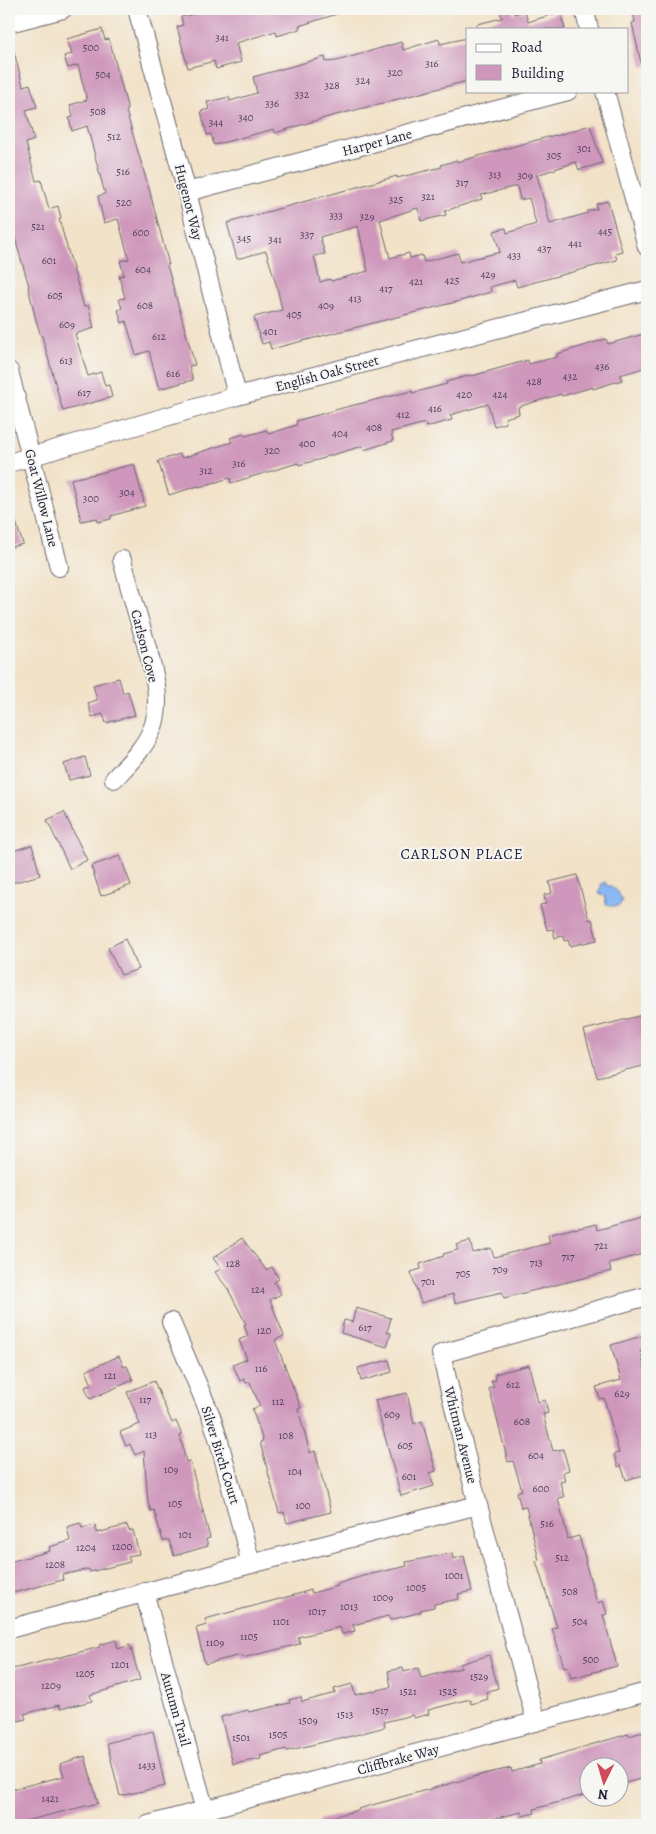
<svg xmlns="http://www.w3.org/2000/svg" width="656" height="1834" viewBox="0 0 656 1834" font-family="Alegreya,serif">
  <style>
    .water { fill: #89b9f5; stroke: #566e98 }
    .building { fill: #ce97bb; fill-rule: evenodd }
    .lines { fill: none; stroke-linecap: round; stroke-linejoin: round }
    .minor-casing { stroke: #6b656c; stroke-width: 20 }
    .minor { stroke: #fff; stroke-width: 18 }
    .labels { text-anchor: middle; stroke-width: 4; stroke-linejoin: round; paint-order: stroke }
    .number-label { font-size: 11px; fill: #4d3f5b }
    .street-label { font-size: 14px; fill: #22223b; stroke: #f6f6f2 }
    .neighbourhood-label { font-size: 15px; letter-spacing: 1px; fill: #22223b; stroke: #f6f6f2 }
  </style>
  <rect width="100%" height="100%" fill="#f6f6f2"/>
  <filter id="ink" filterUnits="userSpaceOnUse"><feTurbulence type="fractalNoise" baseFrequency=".02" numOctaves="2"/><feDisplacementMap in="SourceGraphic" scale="10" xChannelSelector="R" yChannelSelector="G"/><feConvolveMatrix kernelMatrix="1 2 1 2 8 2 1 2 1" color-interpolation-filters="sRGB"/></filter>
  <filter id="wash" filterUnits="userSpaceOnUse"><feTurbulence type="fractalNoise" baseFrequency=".0096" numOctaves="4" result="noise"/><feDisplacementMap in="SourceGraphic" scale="20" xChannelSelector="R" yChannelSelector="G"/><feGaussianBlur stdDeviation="1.12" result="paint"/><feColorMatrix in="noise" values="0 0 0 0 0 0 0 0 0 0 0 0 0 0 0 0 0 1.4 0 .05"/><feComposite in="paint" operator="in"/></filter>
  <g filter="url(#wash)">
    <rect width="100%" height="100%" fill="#f2e2c8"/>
    <path class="water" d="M605,882L607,886H611L618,892L622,901L619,906H609L606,904L605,896L599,893L602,883Z"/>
    <g id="blocks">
      <path class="building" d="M214,9H343V12L299,26L300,29L277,36L276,31L236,43L241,62L216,69L214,61L188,68L177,27L183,25L181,17Z
        M512,9L514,14L525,11L528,22L560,12L565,29H477V24L502,18L500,11Z
        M632,9H647V66L642,67L632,23L635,22Z
        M102,29L105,40L109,39L114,57L128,110L126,111L149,189L169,265H167L195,365L189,366L193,380L159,389L149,351L136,355L126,321L122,323L118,310L122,308L119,299L125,298L119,276L124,275L120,261L129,259L118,219L104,223L98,196L105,194L87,126L72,131L69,118L73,117L70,105L87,100L78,65L68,68L64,56L72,54L67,39Z
        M467,38V81L321,119L275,133L274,129L214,145L211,134L207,135L201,111L209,109L207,102L229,97L230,101L257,93L253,77L325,57L326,62L337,61L401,42L403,50L439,39L440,44Z
        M9,48H13L23,86L30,84L37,107L26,110L34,140L26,143L36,181L41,180L49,209L58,206L61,218L59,219L84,307L88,305L94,328L75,334L88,376L101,372L105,386L109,385L112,397L63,411L42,336H41L36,320L28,287L29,286L9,218Z
        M590,125L602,163L579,170L576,162L537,175L550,224L588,213L587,211L597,209L596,204L608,201L622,251L615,253L617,260L517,287L515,280L490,287L491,292L456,302L271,349L269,342L262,344L254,317L282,310L277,287L266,251L237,259L227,223L397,176V178L442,167L441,165L457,160V162L555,135L556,136ZM517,186L520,200L529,198L536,224L507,233L506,228L494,231L500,252L460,262L458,253L424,262L422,255L410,258L409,253L390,258L380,220L418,208L421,221L446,215L445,211L482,199L481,195ZM358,226L368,271L331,281L330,279L320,282L314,256L325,254L320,237Z
        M647,333V367L620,375L622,380L593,389V387L562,396L561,394L518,407L519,414L505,418L506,423L494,426L488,404L450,415L452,420L426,427L425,423L391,432L393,441L364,450L363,446L325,457V458L299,465L298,463L231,483L230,478L199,487L198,486L169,495L158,461L180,454L182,458L232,442L230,438L244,434L245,436L267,430L268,434L297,425L296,421L346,407L412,391V393L447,384L446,382L471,375L472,376L528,360L529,364L557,357V354L606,339L608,344Z
        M134,464L145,506L111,516V519L98,522L97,518L81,521L71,479L100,473Z
        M11,508L23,544L9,548V509Z
        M119,678L123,693L128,691L135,715L106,723L103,714L92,717L88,703L97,700L93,685Z
        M85,757L90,775L69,780L64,764Z
        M64,812L87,860L70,869L47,820Z
        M32,845L40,875L9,884V852Z
        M120,856L131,885L101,896L91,866Z
        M577,875L589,920L592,919L597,940L570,946L568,940L564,941L563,936L555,938L553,929L547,930L540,905L546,904L544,895L552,893L549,882Z
        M125,939L139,969L121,975L108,948Z
        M647,1014V1065L597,1077L584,1030Z
        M644,1217H647V1253L609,1263L611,1271L504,1298L502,1292L455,1303L453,1294L421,1303L411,1272L421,1269L420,1264L444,1256L443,1254L458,1250L456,1245L470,1241L473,1253L491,1248L494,1257L550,1243L548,1235L575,1228V1229L596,1224L597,1230Z
        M242,1238L266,1270L272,1267L279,1279L274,1282L281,1294L270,1300L284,1336L275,1340L301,1408L298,1409L310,1453L315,1451L331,1512L287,1523L284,1512L279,1513L260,1442L263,1441L252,1409L260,1406L250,1382L246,1383L244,1379L240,1381L233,1365L247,1359L239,1340L248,1336L244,1325L246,1324L228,1289L215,1272L221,1269L213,1258Z
        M356,1308L391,1318L387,1332L391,1333L387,1347L341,1333L344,1320L352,1322Z
        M642,1336L646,1350L640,1351L647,1377V1474L626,1480L621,1465L618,1467L614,1454L619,1453L604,1398L600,1399L596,1387L621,1380L611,1345Z
        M119,1356L124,1367L127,1366L133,1380L90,1399L85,1387L92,1384L86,1371Z
        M389,1360L392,1372L361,1381L358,1368Z
        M529,1365L538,1402L545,1400L548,1413L543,1414L553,1451L563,1449L569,1470L563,1472L565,1481L560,1482L564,1497L558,1498L568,1539L579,1536L586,1562H585L597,1603L603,1601L607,1614L603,1615L617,1666L571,1678L568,1666L564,1667L557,1644L552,1628L557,1627L536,1561L539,1560L526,1507L521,1508L517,1492L522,1490L513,1461L508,1462L489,1388L494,1387L491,1381L496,1380L495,1374Z
        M154,1381L172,1423L176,1421L182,1435H180L186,1462L190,1461L210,1538L206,1539L208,1546L174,1556L169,1540L163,1541L154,1510L151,1511L148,1503L144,1451L135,1455L130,1444L126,1446L120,1432L140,1424L127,1392Z
        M407,1393L414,1424L422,1421L436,1471L430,1473L434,1486L401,1496L375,1400Z
        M80,1523L82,1528L95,1525L97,1533L127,1525L129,1531L133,1530L139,1554L128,1556L130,1562L90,1572L89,1569L62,1575L63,1580L13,1593L9,1576V1562L50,1551L49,1547L70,1541L67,1527Z
        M452,1553L453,1559L464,1556L472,1591L458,1594L459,1599L434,1604V1607L420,1610L421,1612L390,1620L388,1616L353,1625L355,1631L342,1634L340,1627L298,1637L300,1644L242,1658L241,1655L205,1664L196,1628L207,1625L205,1619L298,1594L311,1590L312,1593L338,1586L337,1584L363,1576L407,1566L406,1562Z
        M116,1640L118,1649L130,1645L140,1680L90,1695L92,1701L60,1709L59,1705L24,1714L26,1719L9,1723V1670L100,1647L99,1645Z
        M489,1655L498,1688L486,1692L488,1699L471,1704L470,1699L428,1710L429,1714L414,1718L412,1715L384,1722L385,1727L344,1738V1737L287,1751L286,1749L260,1756L261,1759L233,1764L221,1717L248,1710L249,1712L290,1703L289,1700L301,1697L302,1702L335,1693L334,1689L352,1684L355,1695L391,1687L388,1671L403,1668L404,1672L418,1668L421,1678L461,1668L460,1664Z
        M153,1731L165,1786L120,1796L107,1743Z
        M647,1731V1777L618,1785V1766H588V1794L534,1809L535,1813L522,1816L521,1812L485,1821L486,1825H319V1820L359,1810L358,1809L488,1773L511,1768L512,1772L540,1764L539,1760L628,1734L629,1736Z
        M85,1756L98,1803L9,1825V1790L64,1776L60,1764Z"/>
    </g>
  </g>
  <g filter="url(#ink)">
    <use href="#blocks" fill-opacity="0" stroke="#6b656c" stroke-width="1"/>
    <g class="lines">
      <g class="minor-casing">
        <path id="minor" d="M137,9L187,192L237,396
          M584,9L589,29
          M9,23L63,9
          M605,91L647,247
          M187,192L568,91
          M9,371L59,567
          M9,463L237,396L647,290
          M114,779C129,763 147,746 154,724C163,693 150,660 142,630C135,607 129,584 122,560
          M171,1322L211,1416L219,1441L251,1564
          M144,1592L209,1825
          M9,1629L251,1564L478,1505
          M536,1722L478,1505L441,1354L647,1296
          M148,1825L647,1692"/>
      </g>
      <use href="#minor" class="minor"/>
    </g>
  </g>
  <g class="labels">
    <g class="number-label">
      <text x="222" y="41">341</text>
      <text x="91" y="51">500</text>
      <text x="432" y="67">316</text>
      <text x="395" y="76">320</text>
      <text x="103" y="78">504</text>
      <text x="363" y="84">324</text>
      <text x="332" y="89">328</text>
      <text x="302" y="98">332</text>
      <text x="272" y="107">336</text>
      <text x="98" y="115">508</text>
      <text x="246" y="121">340</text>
      <text x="216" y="126">344</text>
      <text x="114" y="140">512</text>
      <text x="584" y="152">301</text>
      <text x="554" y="159">305</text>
      <text x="123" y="175">516</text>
      <text x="495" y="178">313</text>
      <text x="525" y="179">309</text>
      <text x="462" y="186">317</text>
      <text x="428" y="200">321</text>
      <text x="396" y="203">325</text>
      <text x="124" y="206">520</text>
      <text x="336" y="219">333</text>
      <text x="367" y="220">329</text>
      <text x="38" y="230">521</text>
      <text x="605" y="235">445</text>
      <text x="141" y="236">600</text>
      <text x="307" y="238">337</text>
      <text x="244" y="242">345</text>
      <text x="275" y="243">341</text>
      <text x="575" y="247">441</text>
      <text x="544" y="252">437</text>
      <text x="514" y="259">433</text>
      <text x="49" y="264">601</text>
      <text x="143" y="273">604</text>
      <text x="488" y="278">429</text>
      <text x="452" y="284">425</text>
      <text x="416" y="285">421</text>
      <text x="386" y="292">417</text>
      <text x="55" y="299">605</text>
      <text x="355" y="302">413</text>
      <text x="145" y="309">608</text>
      <text x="326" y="309">409</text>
      <text x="294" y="318">405</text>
      <text x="67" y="328">609</text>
      <text x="270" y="335">401</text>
      <text x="159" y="340">612</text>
      <text x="66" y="364">613</text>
      <text x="602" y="370">436</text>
      <text x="173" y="377">616</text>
      <text x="570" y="380">432</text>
      <text x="534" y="385">428</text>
      <text x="84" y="396">617</text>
      <text x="464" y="398">420</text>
      <text x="500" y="398">424</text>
      <text x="435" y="412">416</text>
      <text x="403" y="418">412</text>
      <text x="374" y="431">408</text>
      <text x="340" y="437">404</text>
      <text x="307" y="447">400</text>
      <text x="272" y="454">320</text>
      <text x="239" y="467">316</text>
      <text x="206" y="474">312</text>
      <text x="127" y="496">304</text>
      <text x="91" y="502">300</text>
      <text x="601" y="1249">721</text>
      <text x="568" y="1260">717</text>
      <text x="536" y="1266">713</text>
      <text x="233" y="1267">128</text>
      <text x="500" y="1273">709</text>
      <text x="463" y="1277">705</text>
      <text x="428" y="1285">701</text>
      <text x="258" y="1293">124</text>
      <text x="365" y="1331">617</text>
      <text x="264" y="1334">120</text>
      <text x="261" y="1372">116</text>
      <text x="110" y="1379">121</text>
      <text x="513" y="1388">612</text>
      <text x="622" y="1397">629</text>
      <text x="145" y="1403">117</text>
      <text x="278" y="1405">112</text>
      <text x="392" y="1418">609</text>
      <text x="522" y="1425">608</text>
      <text x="151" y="1438">113</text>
      <text x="286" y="1439">108</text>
      <text x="405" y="1449">605</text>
      <text x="536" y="1459">604</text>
      <text x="171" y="1473">109</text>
      <text x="295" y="1475">104</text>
      <text x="409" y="1480">601</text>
      <text x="541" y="1492">600</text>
      <text x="175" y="1507">105</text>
      <text x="303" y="1509">100</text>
      <text x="547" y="1527">516</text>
      <text x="185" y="1538">101</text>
      <text x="122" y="1550">1200</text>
      <text x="86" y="1551">1204</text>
      <text x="562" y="1561">512</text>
      <text x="55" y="1568">1208</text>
      <text x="454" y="1579">1001</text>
      <text x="416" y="1591">1005</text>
      <text x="570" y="1595">508</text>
      <text x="383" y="1601">1009</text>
      <text x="349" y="1610">1013</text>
      <text x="317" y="1615">1017</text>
      <text x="281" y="1625">1101</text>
      <text x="580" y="1625">504</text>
      <text x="249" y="1640">1105</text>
      <text x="215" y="1646">1109</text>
      <text x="591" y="1663">500</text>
      <text x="120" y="1668">1201</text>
      <text x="85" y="1677">1205</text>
      <text x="479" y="1680">1529</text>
      <text x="51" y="1689">1209</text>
      <text x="408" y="1695">1521</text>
      <text x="448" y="1695">1525</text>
      <text x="380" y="1714">1517</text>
      <text x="345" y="1718">1513</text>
      <text x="308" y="1724">1509</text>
      <text x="278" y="1738">1505</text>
      <text x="241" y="1741">1501</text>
      <text x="147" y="1769">1433</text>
      <text x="50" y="1802">1421</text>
    </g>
    <g class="street-label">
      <text transform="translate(377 142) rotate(-15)" y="5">Harper Lane</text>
      <text transform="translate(189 202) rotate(76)" y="5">Hugenot Way</text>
      <text transform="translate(327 373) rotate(-15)" y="5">English Oak Street</text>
      <text transform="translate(42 498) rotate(76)" y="5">Goat Willow Lane</text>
      <text transform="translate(145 646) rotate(76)" y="5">Carlson Cove</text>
      <text transform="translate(461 1435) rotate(76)" y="5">Whitman Avenue</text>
      <text transform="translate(221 1455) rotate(73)" y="5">Silver Birch Court</text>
      <text transform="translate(176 1709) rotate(74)" y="5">Autumn Trail</text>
      <text transform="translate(398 1759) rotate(-15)" y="5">Cliffbrake Way</text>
    </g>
    <g class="neighbourhood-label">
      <text x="462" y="859">CARLSON PLACE</text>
    </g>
  </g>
  <rect width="656" height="1834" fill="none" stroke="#f6f6f2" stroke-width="30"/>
  <rect x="466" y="28" width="162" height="65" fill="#f6f6f2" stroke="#a1a1a9"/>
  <rect x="476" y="44" width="25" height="8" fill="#ffffff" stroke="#a1a1a9"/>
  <text x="511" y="52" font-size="15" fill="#22223b">Road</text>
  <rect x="476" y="65" width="25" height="15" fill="#ce97bb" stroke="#a1a1a9"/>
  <text x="511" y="78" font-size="15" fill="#22223b">Building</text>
  <g transform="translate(604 1782) rotate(185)"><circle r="24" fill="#f6f6f2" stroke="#a1a1a9"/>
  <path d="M0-4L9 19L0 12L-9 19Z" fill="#d1495b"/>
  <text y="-8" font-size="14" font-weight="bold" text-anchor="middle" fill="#22223b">N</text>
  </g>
</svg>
